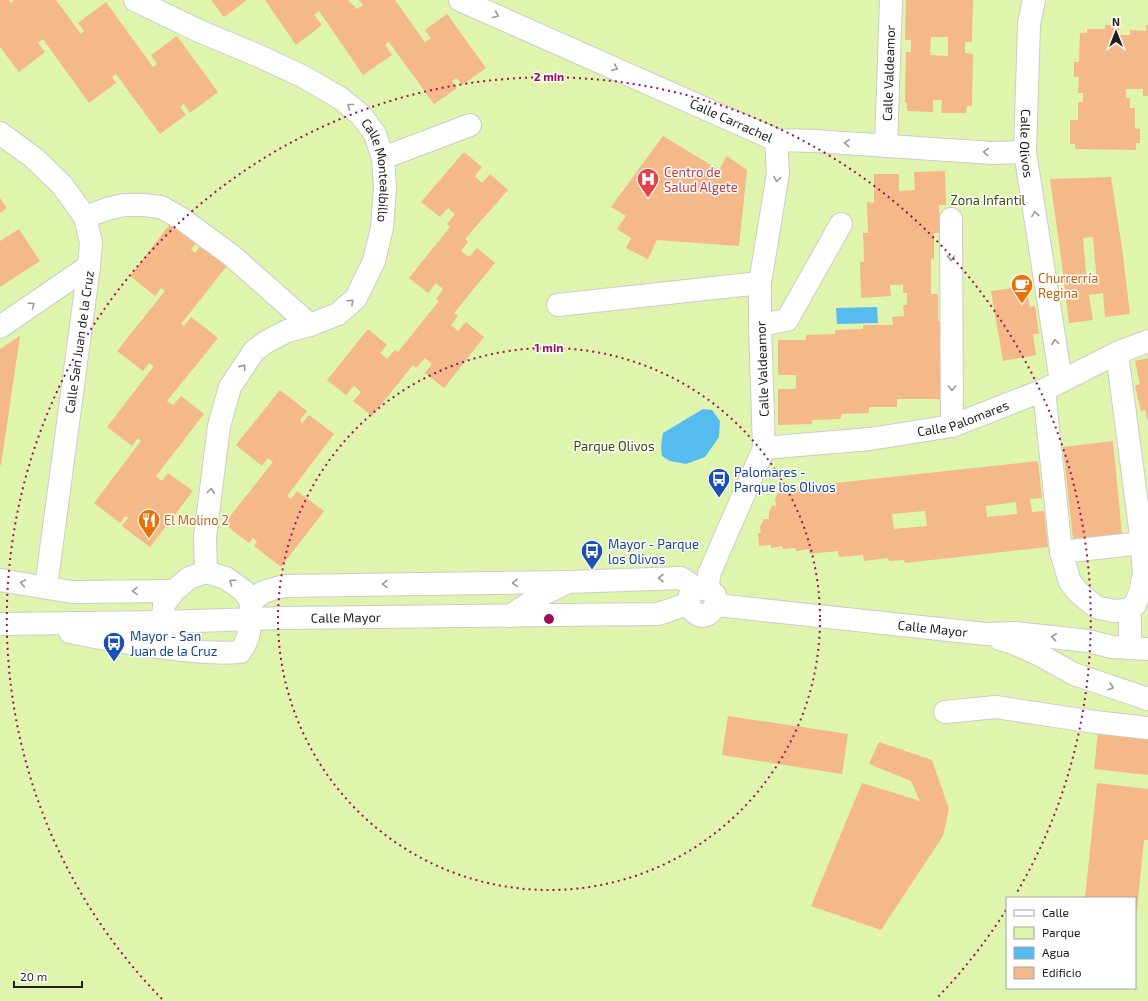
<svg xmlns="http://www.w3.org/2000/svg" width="1148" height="1001" viewBox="0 0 1148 1001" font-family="'Exo 2',sans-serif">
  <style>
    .green { fill: #dff4ad; fill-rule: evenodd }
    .water { fill: #56bbee }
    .building { fill: #f5b888; fill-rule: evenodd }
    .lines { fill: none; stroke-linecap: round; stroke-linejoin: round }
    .minor-casing { stroke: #cecbc9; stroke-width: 24 }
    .minor { stroke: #fff; stroke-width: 22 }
    .oneway { stroke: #9a9999 }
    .ring { fill: none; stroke: #9e0f5b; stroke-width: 2; stroke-dasharray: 2 4 }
    .labels { text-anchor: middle; stroke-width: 3; stroke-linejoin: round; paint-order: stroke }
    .street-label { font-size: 13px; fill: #1e1d1c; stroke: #fff }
    .health-label { font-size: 13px; fill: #be3a42; stroke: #fff; text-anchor: start }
    .park-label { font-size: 13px; fill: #3b4a05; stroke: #fff }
    .food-label { font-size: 13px; fill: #c56008; stroke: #fff; text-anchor: start }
    .transit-label { font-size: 13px; fill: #164399; stroke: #fff; text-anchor: start }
    .centre { fill: #9e0f5b; stroke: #fff; stroke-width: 2 }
    .ring-label { font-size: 12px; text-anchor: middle; font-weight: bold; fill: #9e0f5b; stroke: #fff; stroke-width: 3; stroke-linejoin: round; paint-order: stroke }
  </style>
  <rect width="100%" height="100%" fill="#fefbf9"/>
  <path class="green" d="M0,0H1148V1001H0ZM1007,898H1135V988H1007Z"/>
  <path class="water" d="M877,307L878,323L837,324L836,308Z
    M703,409L712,410L720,421L719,437L705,457L686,464L670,461L662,456L661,446L663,433Z"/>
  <path class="building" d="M0,0H9L11,3L14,0H56L81,34L84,31L78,23L106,2L153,67L157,64L151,55L177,36L218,92L190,113L184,104L180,107L186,115L160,134L116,74L112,77L116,83L89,103L43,39L38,43L45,52L19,72L0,47Z
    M211,0H247L224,17Z
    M265,0H348L357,9L363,5L359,0H395L425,42L431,38L425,30L447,14L486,68L462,85L457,78L452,81L457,88L434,104L389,42L385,45L392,55L363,75L319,11L314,15L322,25L296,45Z
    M906,0H973L972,42H965V53L973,54L972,106H967L966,113H941L942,100H933V112L907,111V103L905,102L906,52H911V40H905ZM931,37H948V56L930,55Z
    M1105,25H1119V35H1130V30L1146,31V25H1148V96H1143V89H1126V98H1130V108H1135V128L1140,129V143H1136V150L1075,149V144H1070V120H1078V102H1083V93H1078L1079,77H1074V62H1079L1080,33H1087V29H1105Z
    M663,136L719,170L727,156L747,170L739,246L657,240L648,259L626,248L631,238L617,229L626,216L611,207Z
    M464,152L482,167L475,176L482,183L490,174L508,190L465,239L468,242L461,251L469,257L477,248L495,263L454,313L458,316L451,325L458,331L466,322L484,337L444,388L425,373L432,364L425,358L416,368L413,365L372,416L353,401L361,392L354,386L346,395L327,380L368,329L387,345L380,353L387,359L395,350L398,352L439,301L436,299L443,289L436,283L428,293L409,278L450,227L447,224L455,214L448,208L440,217L421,202Z
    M945,171L946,205H939L940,233H934V260L931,258V294H938V321L944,320V399H897V407H869V413L842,414L840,419L812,420V424L778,425V389H796V375H778V340H806V335L835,334V330L863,329V325H893L892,317L904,316L903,305H907V293H903V285H890L891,296L861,298L860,262H864L863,233H868L867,202L874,203V174H899V191L915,190L914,172Z
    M1111,177L1122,248L1130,314L1105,317L1103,293L1089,295L1093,320L1069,323L1061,257L1050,179ZM1093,237L1097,283L1087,284L1083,238Z
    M0,198L7,208L0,213Z
    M173,220L199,240L191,249L195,253L204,242L230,262L181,324L184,326L191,317L218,338L167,401L173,405L181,396L204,414L156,476L162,481L168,473L193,491L150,547L122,526L128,518L125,516L120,523L94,503L141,441L138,438L132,446L107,427L154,366L149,363L143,371L117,351L165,291L161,288L155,296L130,276Z
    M19,229L40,261L0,287V241Z
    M1026,286L1030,307L1035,306L1039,334H1033L1036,355L1003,361L991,291Z
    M20,336L1,465H0V349Z
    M1148,358V420H1147L1145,410L1141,411L1135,386L1140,384L1135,361Z
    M280,390L307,411L300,420L302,423L309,415L334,434L287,496L291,499L297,491L324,511L281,567L254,546L257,542L253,538L249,543L224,524L273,462L268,458L262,466L236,445Z
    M1113,441L1122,534L1073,539L1063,447Z
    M1038,461L1042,498L1030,499L1032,512L1044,511L1048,547L905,563L904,560L889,561L888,558L864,561L863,555L839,557L838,551L809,554V549L796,551L795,548L783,549L782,546L771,548V545L759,546L758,533H761L760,527L764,519H769V512L772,506H776L775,498L780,489ZM1016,502L1017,514L987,517L986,506ZM925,511L927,526L894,529L892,514Z
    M728,716L848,734L842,774L722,755Z
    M1098,732L1148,737V775L1094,769Z
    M879,742L932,760L949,809L943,836L881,930L811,906L862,783L920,801L911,781L869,764Z
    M1097,783L1148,789V840H1144L1136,919H1135V898H1085Z"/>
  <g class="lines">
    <g class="minor-casing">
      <g id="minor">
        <path id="s1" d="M135,0L199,31L259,56L304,77L340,98L361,115L375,134L383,158L385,187L382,228L374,261L356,298L338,314L310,325L287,331L266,342L254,351L230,387L219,426L205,537L206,572"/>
        <path id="s2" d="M460,0L776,140L815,141L992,153L1025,152"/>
        <path id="s3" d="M1034,0L1029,24L1025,152L1061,381"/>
        <path d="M0,133L34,158L62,185L85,217L91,242L89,266L46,587"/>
        <path id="s4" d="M886,146L891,0"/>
        <path d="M383,158L470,125"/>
        <path d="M85,217L107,209L124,205H144L161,207L182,219L231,255L310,325"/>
        <path d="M951,219L952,426"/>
        <path d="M558,305L760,283"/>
        <path d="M760,325L787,320L841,224"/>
        <path d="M0,327L89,266"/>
        <path d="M1044,390L1061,552L1070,582L1079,593L1096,607L1113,611L1126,610L1130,618V648"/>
        <path id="s5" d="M764,448L870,439L952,426L1044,390L1117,353L1148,341"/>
        <path d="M1061,552L1142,543L1117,353"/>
        <path d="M0,580L72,592L174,591"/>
        <path d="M708,589L709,574L764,448L760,325V283L778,173L776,140"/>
        <path d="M251,602L263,592L284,586L568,582"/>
        <path id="s6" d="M716,605L986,634L1015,633L1088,641L1112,647L1148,649"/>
        <path d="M1126,610L1135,605L1140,592L1144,574L1142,543"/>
        <path d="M510,616L545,593L568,582L681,578L697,589H708L715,595L716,605C707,620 697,619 688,604L690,595L693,592"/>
        <path id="s7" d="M0,624L163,622L284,618L658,614L688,604"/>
        <path d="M70,632C102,639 134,644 167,648C191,651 215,654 240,652L244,646L248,637L251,619V602L245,592L226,578L206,572L189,578L174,591L164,604L163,622L167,637L178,649"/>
        <path d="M1000,639L1013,643L1038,654L1074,674L1148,699"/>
        <path d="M945,712L996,707L1095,722L1148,728"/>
      </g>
    </g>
    <use href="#minor" class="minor"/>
  </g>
  <defs><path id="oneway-chevron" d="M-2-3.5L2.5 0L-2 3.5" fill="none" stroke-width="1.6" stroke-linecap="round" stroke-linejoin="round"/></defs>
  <g class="oneway">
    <use href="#oneway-chevron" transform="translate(496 15) rotate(23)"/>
    <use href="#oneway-chevron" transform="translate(615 68) rotate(24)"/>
    <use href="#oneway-chevron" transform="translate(350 106) rotate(-141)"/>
    <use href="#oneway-chevron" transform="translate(847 143) rotate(-176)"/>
    <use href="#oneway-chevron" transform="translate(986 152) rotate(-177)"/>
    <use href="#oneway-chevron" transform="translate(777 179) rotate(98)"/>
    <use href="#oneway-chevron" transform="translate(1035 214) rotate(-99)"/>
    <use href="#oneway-chevron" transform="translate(951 258) rotate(90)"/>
    <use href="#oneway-chevron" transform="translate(351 302) rotate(-43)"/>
    <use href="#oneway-chevron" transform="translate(32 305) rotate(-35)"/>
    <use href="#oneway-chevron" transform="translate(1055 342) rotate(-99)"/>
    <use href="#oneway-chevron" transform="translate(243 367) rotate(-55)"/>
    <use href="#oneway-chevron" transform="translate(952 388) rotate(90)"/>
    <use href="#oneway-chevron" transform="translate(211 491) rotate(-83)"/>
    <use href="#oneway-chevron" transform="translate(661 578) rotate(180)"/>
    <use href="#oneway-chevron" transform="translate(232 582) rotate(-145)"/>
    <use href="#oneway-chevron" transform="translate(23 583) rotate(-170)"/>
    <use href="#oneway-chevron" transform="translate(515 583) rotate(179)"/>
    <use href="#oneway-chevron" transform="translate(385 584) rotate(179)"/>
    <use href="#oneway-chevron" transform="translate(135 591) rotate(179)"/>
    <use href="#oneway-chevron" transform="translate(1054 637) rotate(-174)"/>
    <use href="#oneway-chevron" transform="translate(1111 687) rotate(18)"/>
  </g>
  <g class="ring">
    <circle cx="549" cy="619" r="271"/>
    <path d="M1006 910A542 542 0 0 1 936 999M162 999A542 542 0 1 1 1016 894"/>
  </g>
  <defs>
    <g id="hospital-pin" transform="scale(1.15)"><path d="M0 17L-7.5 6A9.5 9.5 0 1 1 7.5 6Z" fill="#e0444e" stroke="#fff"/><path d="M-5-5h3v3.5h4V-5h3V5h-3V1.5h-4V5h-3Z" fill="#fff"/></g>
    <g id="cafe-pin" transform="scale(1.15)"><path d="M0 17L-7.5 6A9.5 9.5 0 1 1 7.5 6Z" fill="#e8710a" stroke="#fff"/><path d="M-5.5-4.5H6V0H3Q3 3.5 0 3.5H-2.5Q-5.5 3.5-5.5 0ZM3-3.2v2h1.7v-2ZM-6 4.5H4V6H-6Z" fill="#fff"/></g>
    <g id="bus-pin" transform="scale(1.15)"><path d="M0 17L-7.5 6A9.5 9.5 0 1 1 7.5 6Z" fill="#1a4fb4" stroke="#fff"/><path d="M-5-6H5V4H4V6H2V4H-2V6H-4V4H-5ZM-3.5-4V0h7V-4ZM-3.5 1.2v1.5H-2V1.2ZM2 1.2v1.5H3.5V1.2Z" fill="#fff"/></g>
    <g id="restaurant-pin" transform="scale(1.15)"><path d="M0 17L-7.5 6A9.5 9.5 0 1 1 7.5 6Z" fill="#e8710a" stroke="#fff"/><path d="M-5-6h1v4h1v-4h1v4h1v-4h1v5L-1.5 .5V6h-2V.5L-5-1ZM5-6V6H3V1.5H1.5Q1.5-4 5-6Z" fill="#fff"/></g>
  </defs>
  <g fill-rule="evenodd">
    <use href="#hospital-pin" x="648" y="179"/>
    <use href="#cafe-pin" x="1022" y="285"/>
    <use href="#bus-pin" x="719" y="479"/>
    <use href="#restaurant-pin" x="149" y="520"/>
    <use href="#bus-pin" x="592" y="551"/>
    <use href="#bus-pin" x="114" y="643"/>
  </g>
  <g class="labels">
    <g class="street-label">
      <text dy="5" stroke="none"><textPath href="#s4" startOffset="73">Calle Valdeamor</textPath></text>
      <text dy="5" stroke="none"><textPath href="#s2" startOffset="297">Calle Carrachel</textPath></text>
      <text dy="5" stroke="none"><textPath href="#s3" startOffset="144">Calle Olivos</textPath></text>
      <text dy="5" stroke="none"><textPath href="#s1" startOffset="314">Calle Montealbillo</textPath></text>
      <text transform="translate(79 342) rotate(-82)" y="5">Calle San Juan de la Cruz</text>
      <text transform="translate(762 369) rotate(-92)" y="5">Calle Valdeamor</text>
      <text dy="5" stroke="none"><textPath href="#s5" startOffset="202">Calle Palomares</textPath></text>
      <text dy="5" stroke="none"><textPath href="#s7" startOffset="346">Calle Mayor</textPath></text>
      <text dy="5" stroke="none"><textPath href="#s6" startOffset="218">Calle Mayor</textPath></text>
    </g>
    <g class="health-label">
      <text x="664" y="177">Centro de<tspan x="664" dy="15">Salud Algete</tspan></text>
    </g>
    <g class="park-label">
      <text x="988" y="205">Zona Infantil</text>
      <text x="614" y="451">Parque Olivos</text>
    </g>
    <g class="food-label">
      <text x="1038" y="283">Churrerría<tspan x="1038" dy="15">Regina</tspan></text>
      <text x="164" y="525">El Molino 2</text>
    </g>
    <g class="transit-label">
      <text x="734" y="477">Palomares -<tspan x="734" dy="15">Parque los Olivos</tspan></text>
      <text x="608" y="549">Mayor - Parque<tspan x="608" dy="15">los Olivos</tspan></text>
      <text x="130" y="641">Mayor - San<tspan x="130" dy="15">Juan de la Cruz</tspan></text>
    </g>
  </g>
  <circle cx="549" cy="619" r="6" class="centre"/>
  <g class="ring-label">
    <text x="549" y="81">2 min</text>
    <text x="549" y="352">1 min</text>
  </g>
  <rect x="1006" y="897" width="130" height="92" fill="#ffffff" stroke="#a5a5a4"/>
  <rect x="1014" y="910" width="20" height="6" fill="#ffffff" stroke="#a5a5a4"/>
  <text x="1042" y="917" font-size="12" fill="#1e1d1c">Calle</text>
  <rect x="1014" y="927" width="20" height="12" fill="#dff4ad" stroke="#a5a5a4"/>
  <text x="1042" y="937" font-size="12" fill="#1e1d1c">Parque</text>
  <rect x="1014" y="947" width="20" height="12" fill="#56bbee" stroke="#a5a5a4"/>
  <text x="1042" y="957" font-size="12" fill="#1e1d1c">Agua</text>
  <rect x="1014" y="967" width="20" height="12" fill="#f5b888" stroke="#a5a5a4"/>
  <text x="1042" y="977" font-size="12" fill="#1e1d1c">Edificio</text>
  <g transform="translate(1116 32)" stroke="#ffffff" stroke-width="3" paint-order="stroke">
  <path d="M0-3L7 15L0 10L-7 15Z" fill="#1e1d1c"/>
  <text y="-6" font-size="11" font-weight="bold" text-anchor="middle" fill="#1e1d1c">N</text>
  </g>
  <path d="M14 981v6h68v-6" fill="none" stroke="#1e1d1c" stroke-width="2"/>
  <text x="20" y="981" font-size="12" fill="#1e1d1c" stroke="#ffffff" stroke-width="3" paint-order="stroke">20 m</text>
</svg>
